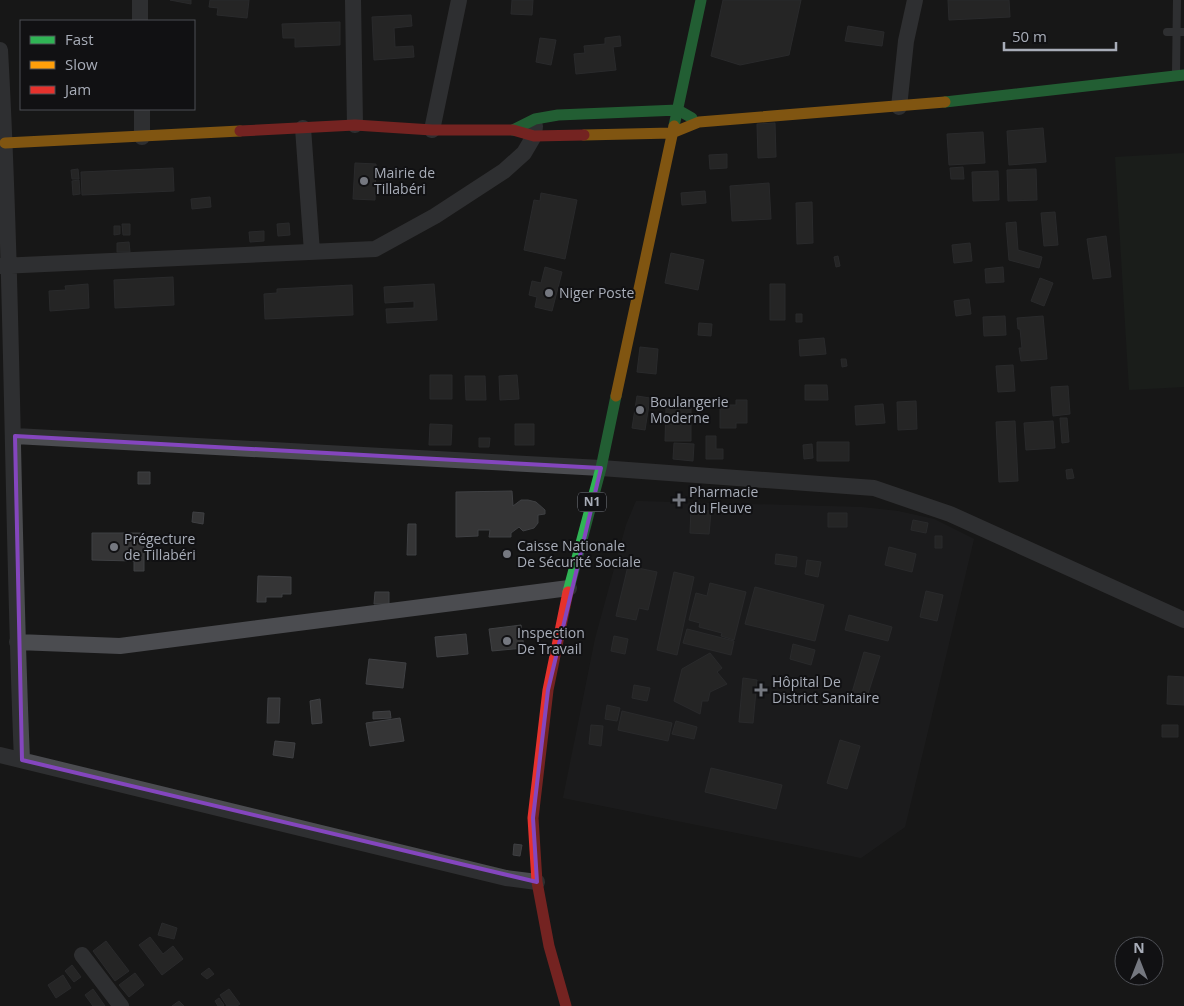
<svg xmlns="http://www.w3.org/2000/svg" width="1184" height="1006" viewBox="0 0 1184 1006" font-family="'Open Sans',sans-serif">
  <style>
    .built { fill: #212123 }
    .green { fill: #1d241e }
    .building { fill: #353536; stroke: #3f4043 }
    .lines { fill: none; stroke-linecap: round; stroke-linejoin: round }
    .lane { stroke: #4b4c50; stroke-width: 8 }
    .street { stroke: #4b4c50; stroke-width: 16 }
    .fast { stroke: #30b455; stroke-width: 11 }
    .slow { stroke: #ff9f0a; stroke-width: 11 }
    .jam { stroke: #e5322d; stroke-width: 11 }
    .marked { fill: none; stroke: #8446be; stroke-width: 4; stroke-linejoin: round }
    .poi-dot { fill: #757880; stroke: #111113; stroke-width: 2 }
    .labels { text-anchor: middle; stroke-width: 4; stroke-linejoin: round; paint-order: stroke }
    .shield { fill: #111113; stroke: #7b7e86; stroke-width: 1 }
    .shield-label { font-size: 12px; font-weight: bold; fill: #a8adb8 }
    .poi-label { font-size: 14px; fill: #a8adb8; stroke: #111113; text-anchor: start }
  </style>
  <rect width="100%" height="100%" fill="#171717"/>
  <path class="built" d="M636,501L861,507L898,511L934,519L974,539L905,827L861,858L563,798L595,639L626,525Z"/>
  <path class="green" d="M1184,153V387L1129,390L1115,157Z"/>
  <path class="building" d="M170,0H191V4Z
    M210,0H249L247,18L217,15L218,8L209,7Z
    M512,0H533L532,15L511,14Z
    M723,0H801L789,55L740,65L711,56Z
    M948,0H1009L1010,17L949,20Z
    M411,15L412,26L394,28L395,47L413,46L414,57L374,60L372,17Z
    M340,22V45L295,47V38H283L282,24Z
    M848,26L884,32L882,46L845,41Z
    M620,36L621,46L613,47L616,70L576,74L574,54L585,53L584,46L605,44V38Z
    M540,38L556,40L551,65L536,62Z
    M775,123L776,157L758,158L757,124Z
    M1043,128L1046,162L1009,165L1007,131Z
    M983,132L985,163L949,165L947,134Z
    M727,154V168L710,169L709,155Z
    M355,163L376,164L375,200L353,199Z
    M963,167L964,179H951L950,168Z
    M173,168L174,191L82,195L81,172Z
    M78,169L79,179H72L71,170Z
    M1036,169L1037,200L1008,201L1007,170Z
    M998,171L999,200L973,201L972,172Z
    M79,180L80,194L73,195L72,181Z
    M769,183L771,219L732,221L730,186Z
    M705,191L706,203L682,205L681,193Z
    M541,193L577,200L565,259L524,250L534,200L540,201Z
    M210,197L211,207L192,209L191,199Z
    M812,202L813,243L797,244L796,203Z
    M1055,212L1058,245L1044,246L1041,213Z
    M1016,222L1018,250L1042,257L1039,268L1009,260L1006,223Z
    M289,223L290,235L278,236L277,224Z
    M122,224H130V235H123Z
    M114,226H120V234L114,235Z
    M264,231V241L250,242L249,232Z
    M1106,236L1111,277L1093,279L1087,239Z
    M129,242L130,252H117V243Z
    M970,243L972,261L954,263L952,245Z
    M671,253L704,260L698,290L665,283Z
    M838,256L840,266L836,267L834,257Z
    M545,267L562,272L552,311L535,307L537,297L529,295L532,281L541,283Z
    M1003,267L1004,282L986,283L985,269Z
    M173,277L174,305L115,308L114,280Z
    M1040,278L1053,283L1044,306L1031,301Z
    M88,284L89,308L50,311L49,291L66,290L65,286Z
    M434,284L437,320L387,323L386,309L414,308V301L385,303L384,287Z
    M770,284H785V320H770Z
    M352,285L353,315L265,319L264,294L277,293V289Z
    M969,299L971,314L956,316L954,301Z
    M796,314H802V322H796Z
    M1005,316L1006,335L984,336L983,317Z
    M1043,316L1047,359L1021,361L1019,348H1022L1020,329H1018L1017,318Z
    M699,323L712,324L711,336L698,335Z
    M824,338L826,354L800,356L799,340Z
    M640,347L658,349L656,374L637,372Z
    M841,359H846L847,366L842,367Z
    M1013,365L1015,391L998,392L996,366Z
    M430,375H452V399H430Z
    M517,375L519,399L500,400L499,376Z
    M465,376H485L486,400H466Z
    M805,385H827L828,400H805Z
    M1068,386L1070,414L1053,416L1051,387Z
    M637,396L650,398L645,430L632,428Z
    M736,400H747V423H736V428H720V405H736Z
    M916,401L917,429L898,430L897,402Z
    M883,404L885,423L856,425L855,406Z
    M666,408H691V441H665Z
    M1060,418H1067L1069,442L1062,443Z
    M1015,421L1018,481L999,482L996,422Z
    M1053,421L1055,448L1026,450L1024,423Z
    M430,424L452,425L451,445H429Z
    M515,424H534V445H515Z
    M706,436H716V449H723V459H706Z
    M479,438H490L489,447H479Z
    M817,442H849V461H817Z
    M674,443L694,444L693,461L673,459Z
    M812,444L813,458L804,459L803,445Z
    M1072,469L1074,478L1067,479L1066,470Z
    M138,472H150V484H138Z
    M512,491L513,506L521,500H528L536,502L545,510V514L538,515V523L534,528L523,531L519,527L511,533V537H489L490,530H478V536L456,537V492Z
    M676,497H685V503H676Z
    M691,510L711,511L709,534L690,533Z
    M193,512L204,513L203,524L192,522Z
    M828,513H847V527H828Z
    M913,520L928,523L926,533L911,530Z
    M408,524H416V555H407Z
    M92,533H144V571H134V561L92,560Z
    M935,536H942V548H935Z
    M889,547L916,554L912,572L885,565Z
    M776,554L797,557L796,567L775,564Z
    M807,560L821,562L818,577L805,574Z
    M628,566L657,572L648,610L639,608L636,620L616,616Z
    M674,572L694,577L677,655L657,650Z
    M258,576L291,577V594H282V597H266V602H257Z
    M710,583L746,592L734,640L721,636L722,633L699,627L700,623L689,620L696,593L707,596Z
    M755,587L824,605L815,641L745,624Z
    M926,591L943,595L937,621L920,617Z
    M375,592H389V604H374Z
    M849,615L892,627L888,641L845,630Z
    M521,625L524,648L492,651L489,629Z
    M687,629L734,641L731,655L683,643Z
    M466,634L468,654L437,657L435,637Z
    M614,636L628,639L625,654L611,651Z
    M793,644L815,650L811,665L790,659Z
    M864,652L880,656L866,700L851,696Z
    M710,653L722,668L717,672L727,684L710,692L708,701H702L700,714L674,701L682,669Z
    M369,659L406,663L403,688L366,684Z
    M1168,676L1184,677V705L1167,704Z
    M743,678L757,680L753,723L739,722Z
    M634,685L650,688L647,701L632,698Z
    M268,698H280L279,723H267Z
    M320,699L322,723L312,724L310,701Z
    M607,705L620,708L617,721L605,719Z
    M390,711L391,718L373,719V712Z
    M622,711L672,723L668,741L618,730Z
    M400,718L404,741L370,746L366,723Z
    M676,721L697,727L694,739L672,734Z
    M591,725L603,726L601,746L589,744Z
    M1162,725H1178V737H1162Z
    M840,740L860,746L847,789L827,783Z
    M275,741L295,743L293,758L273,755Z
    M711,768L782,785L776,809L705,792Z
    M514,844L522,845L520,856L513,855Z
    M162,923L177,928L174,939L158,935Z
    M150,937L163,954L173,946L183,959L162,975L139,945Z
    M106,941L129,971L115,981L93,951Z
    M72,965L81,977L74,982L65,971Z
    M209,968L214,974L207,979L201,974Z
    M135,973L144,985L129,997L119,985Z
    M63,975L71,988L56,998L48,985Z
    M93,989L105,1006H93L85,995Z
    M229,989L240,1004L237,1006H227L220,995Z
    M219,998L224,1005L223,1006H218L215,1001Z
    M179,1001L184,1006H172Z"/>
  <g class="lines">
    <path class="lane" d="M1167,32H1184
      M1176,73L1177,0"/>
    <path class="street" d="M140,0V21
      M353,0L355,125
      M0,50C13,287 12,524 22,760
      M899,107L906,41L915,0
      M142,109V137
      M303,128L312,252
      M432,130L459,0
      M0,266L375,249L435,216L504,171L524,153L534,136L535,126
      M15,436L601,468L874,488L950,514L1184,620
      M17,642L120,646L569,588
      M0,755L506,878L537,882
      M82,955L121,1006"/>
    <path class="fast" d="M945,102L1184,75
      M674,126L701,0
      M513,130L535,119L558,115L678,110L692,118
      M568,592L601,468L616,396"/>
    <path class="slow" d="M584,135L672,133L699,122L945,102
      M5,143L240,131
      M616,396L674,126"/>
    <path class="jam" d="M240,131L355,125L432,130H513L534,136L584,135
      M566,1006L549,946L537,882L533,818L548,690L568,592"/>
  </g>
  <path d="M0 0H1184V1006H0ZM15,436L601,468L548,690L533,818L537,882L22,760Z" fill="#171717" fill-opacity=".55" fill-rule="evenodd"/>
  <path class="marked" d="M15,436L601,468L548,690L533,818L537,882L22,760Z"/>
  <g class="poi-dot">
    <circle cx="364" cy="181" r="5"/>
    <circle cx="549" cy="293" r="5"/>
    <circle cx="640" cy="410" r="5"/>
    <path d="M676.5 492.5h5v5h5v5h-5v5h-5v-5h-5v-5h5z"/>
    <circle cx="114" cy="547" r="5"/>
    <circle cx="507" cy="554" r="5"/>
    <circle cx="507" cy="641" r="5"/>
    <path d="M758.5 682.5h5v5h5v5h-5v5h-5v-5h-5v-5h5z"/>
  </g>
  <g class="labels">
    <rect class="shield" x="578" y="492.5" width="28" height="19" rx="4"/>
    <g class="shield-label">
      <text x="592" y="506">N1</text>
    </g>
    <g class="poi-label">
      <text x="374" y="178">Mairie de<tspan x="374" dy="16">Tillabéri</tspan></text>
      <text x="559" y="298">Niger Poste</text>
      <text x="650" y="407">Boulangerie<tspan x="650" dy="16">Moderne</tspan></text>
      <text x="689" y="497">Pharmacie<tspan x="689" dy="16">du Fleuve</tspan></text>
      <text x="124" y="544">Prégecture<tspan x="124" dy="16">de Tillabéri</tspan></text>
      <text x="517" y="551">Caisse Nationale<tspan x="517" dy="16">De Sécurité Sociale</tspan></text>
      <text x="517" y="638">Inspection<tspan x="517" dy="16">De Travail</tspan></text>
      <text x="772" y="687">Hôpital De<tspan x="772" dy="16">District Sanitaire</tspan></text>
    </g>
  </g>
  <rect x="20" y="20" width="175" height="90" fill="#111113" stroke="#4d4f55"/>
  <rect x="30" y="36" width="25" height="8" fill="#30b455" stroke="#4d4f55"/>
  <text x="65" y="45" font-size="15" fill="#a8adb8">Fast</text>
  <rect x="30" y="61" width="25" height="8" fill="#ff9f0a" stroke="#4d4f55"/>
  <text x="65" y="70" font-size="15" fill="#a8adb8">Slow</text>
  <rect x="30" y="86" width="25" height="8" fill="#e5322d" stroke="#4d4f55"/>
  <text x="65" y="95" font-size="15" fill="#a8adb8">Jam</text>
  <g transform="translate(1139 961)"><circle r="24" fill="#111113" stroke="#4d4f55"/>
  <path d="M0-4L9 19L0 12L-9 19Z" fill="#757880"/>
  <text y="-8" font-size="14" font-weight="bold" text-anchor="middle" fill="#a8adb8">N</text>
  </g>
  <path d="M1004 42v8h112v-8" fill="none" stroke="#a8adb8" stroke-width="2.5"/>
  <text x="1012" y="42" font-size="15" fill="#a8adb8" stroke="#111113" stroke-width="4" paint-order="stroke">50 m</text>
</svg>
